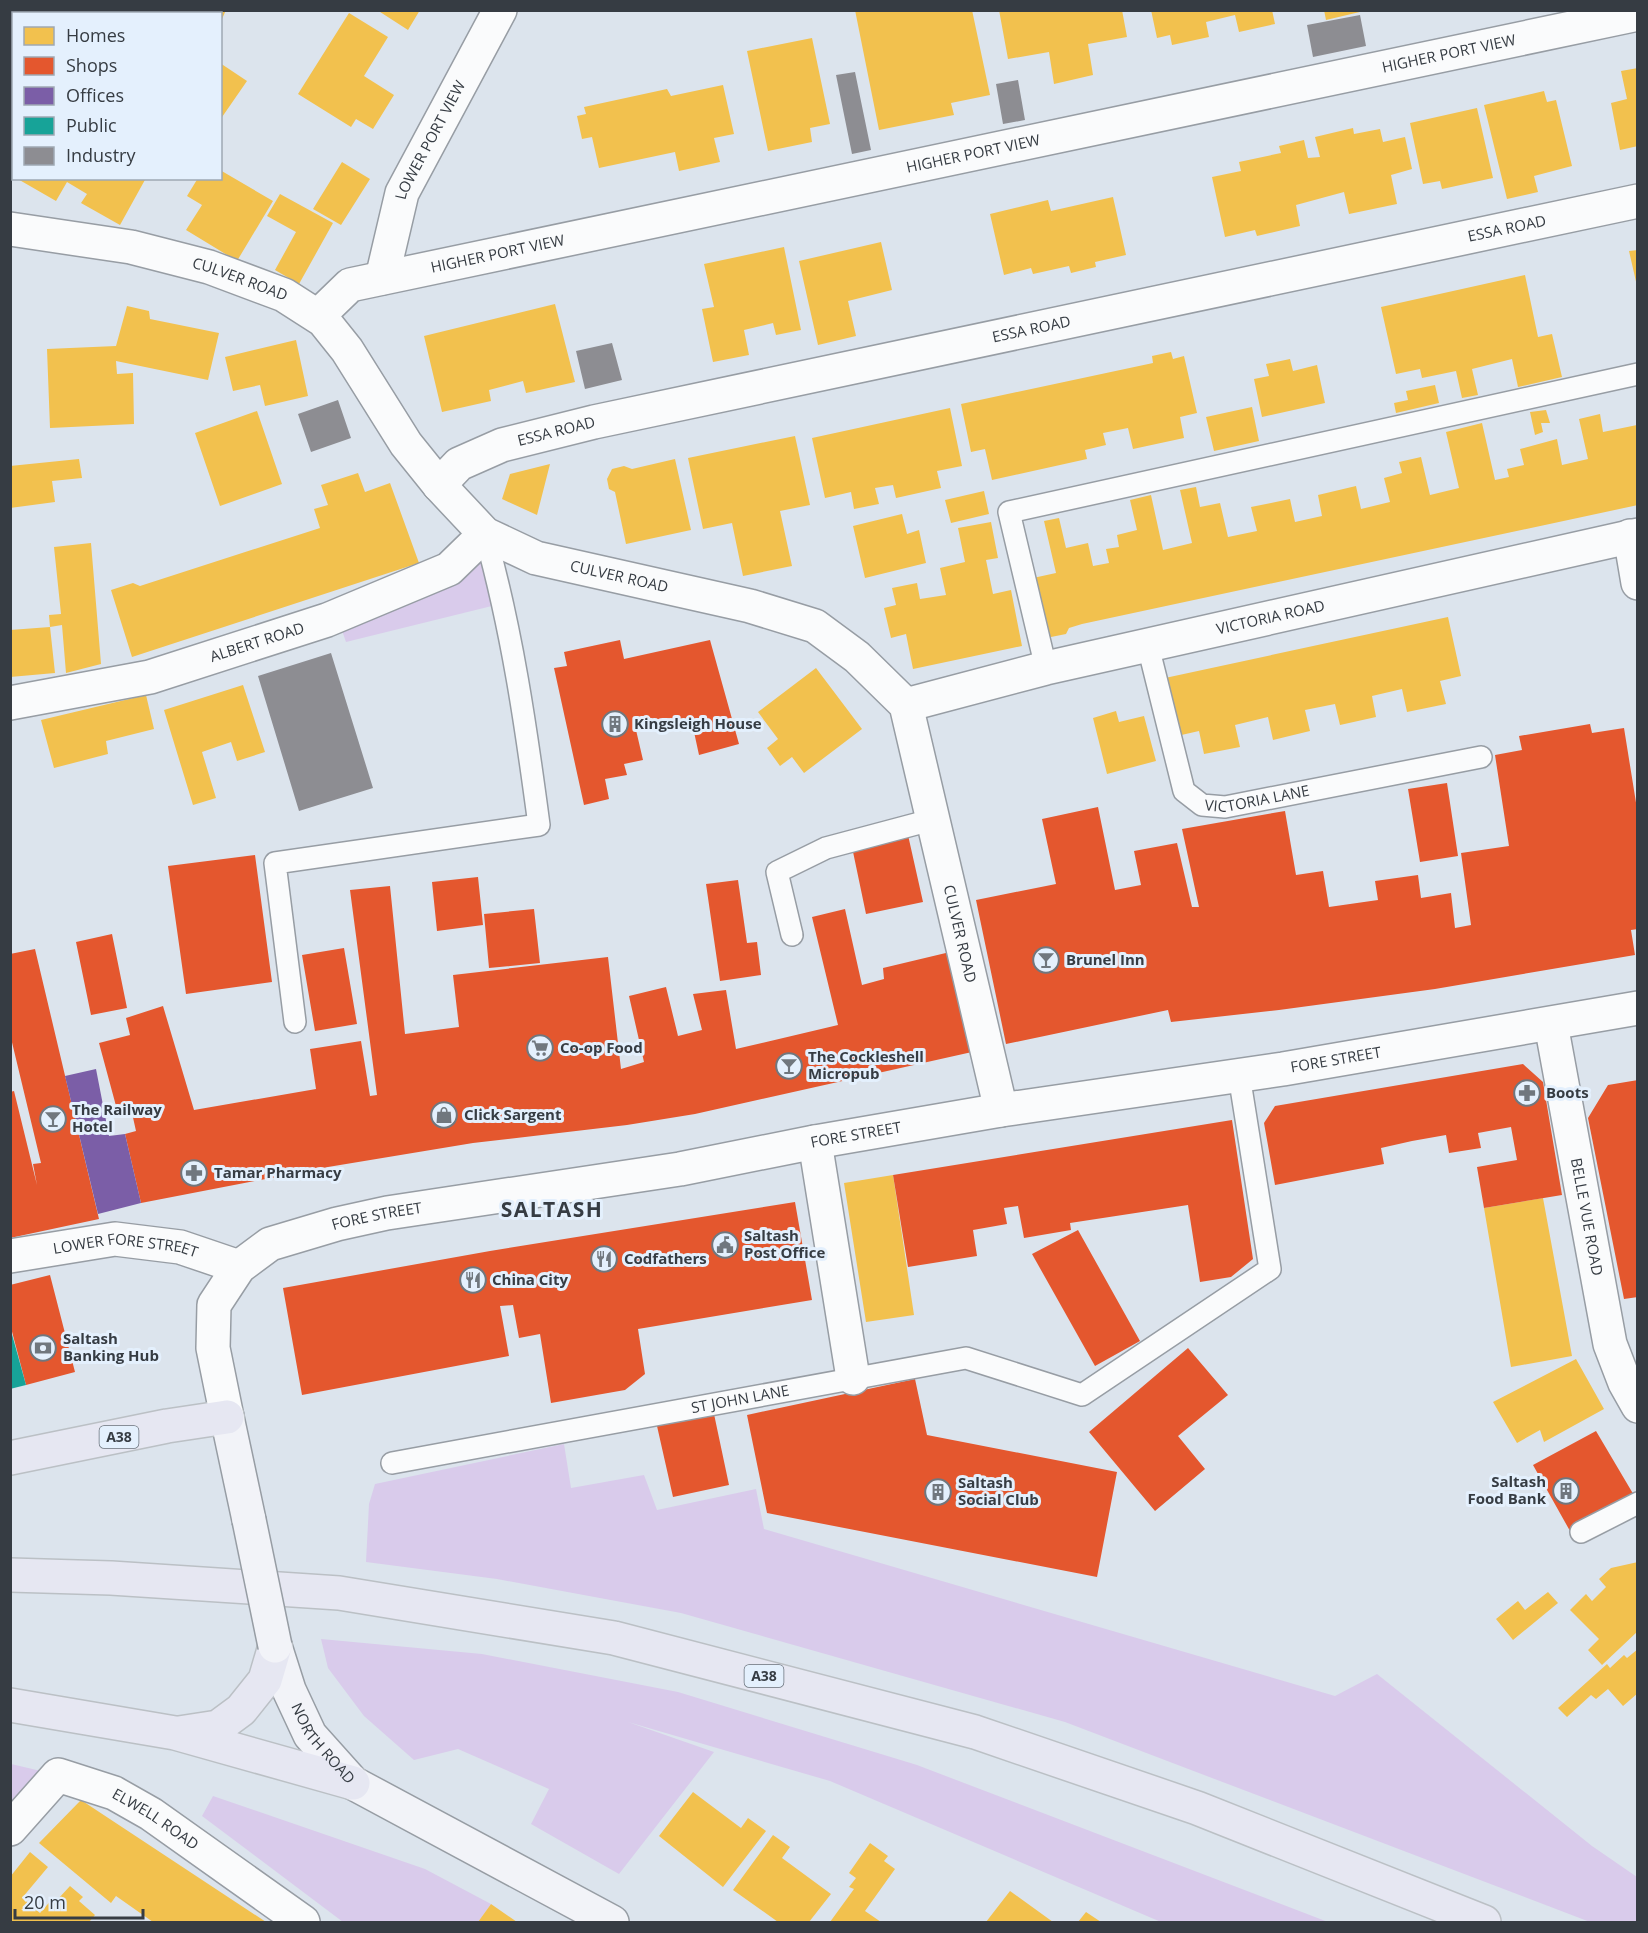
<svg xmlns="http://www.w3.org/2000/svg" width="1648" height="1933" viewBox="0 0 1648 1933" font-family="'Open Sans',sans-serif">
  <style>
    .green { fill: #d9cbeb }
    .homes { fill: #f2c14e }
    .shops { fill: #e4572e }
    .offices { fill: #7b5ea7 }
    .public { fill: #17a398 }
    .industry { fill: #8d8d92 }
    .lines { fill: none; stroke-linecap: round; stroke-linejoin: round }
    .service-casing { stroke: #979da4; stroke-width: 24 }
    .minor-casing { stroke: #979da4; stroke-width: 36 }
    .tertiary-casing { stroke: #979da4; stroke-width: 36 }
    .secondary-casing { stroke: #979da4; stroke-width: 36 }
    .trunk-casing { stroke: #bbc0c5; stroke-width: 36 }
    .service { stroke: #fafbfc; stroke-width: 21 }
    .minor { stroke: #fafbfc; stroke-width: 33 }
    .tertiary { stroke: #fafbfc; stroke-width: 33 }
    .secondary { stroke: #f2f3f8; stroke-width: 33 }
    .trunk { stroke: #e6e7f2; stroke-width: 33 }
    .secondary-bridge-casing { stroke: #979da4; stroke-width: 36; stroke-linecap: butt }
    .secondary-bridge { stroke: #f2f3f8; stroke-width: 33 }
    .labels { text-anchor: middle; stroke-width: 6; stroke-linejoin: round; paint-order: stroke }
    .shield { fill: #e4f0fd; stroke: #6a727b; stroke-width: 1.5 }
    .shield-label { font-size: 14px; font-weight: bold; fill: #363c43 }
    .street-label { font-size: 15px; fill: #363c43; stroke: #e4f0fd }
    .poi-label { font-size: 15px; font-weight: bold; fill: #363c43; stroke: #e4f0fd; text-anchor: start }
    .district-label { font-size: 21px; font-weight: bold; letter-spacing: 1.5px; fill: #363c43; stroke: #e4f0fd }
  </style>
  <rect width="100%" height="100%" fill="#dce4ed"/>
  <path class="green" d="M485,534L504,603L346,642L337,616Z
    M564,1444L571,1488L644,1475L657,1510L756,1489L764,1529L1335,1696L1377,1674L1592,1846L1637,1877V1922H1590L1065,1722L681,1613L497,1579L366,1562L369,1504L375,1484Z
    M321,1639L482,1654L678,1692L917,1765L1328,1922H1161L830,1781L628,1722L714,1752L619,1874L531,1824L549,1789L458,1749L414,1760L364,1716L328,1668Z
    M11,1764L58,1775L11,1829Z
    M213,1796L425,1869L491,1904L478,1922H343L202,1816Z"/>
  <path class="homes" d="M10,10H43L42,14H14V45L10,43Z
    M66,10H105L103,14H64Z
    M203,10H226L222,19L220,14Z
    M377,10H420L408,30Z
    M855,10H972L990,95L951,103L954,115L879,130Z
    M999,10H1122L1127,37L1088,44L1093,75L1054,84L1049,52L1008,59Z
    M1151,10H1272L1275,24L1239,32L1235,15L1206,22L1209,37L1172,45L1170,35L1157,38Z
    M1324,10H1364V11L1326,20Z
    M349,13L388,37L364,76L394,95L373,129L356,119L351,127L298,94Z
    M812,38L830,124L810,128L812,142L768,151L747,51Z
    M220,63L247,81L220,120Z
    M1638,68V146L1620,150L1611,103L1627,99L1621,71Z
    M723,85L734,134L714,138L720,162L679,171L675,152L599,168L592,137L582,139L577,116L586,114L584,107L667,89L671,96Z
    M1544,91L1547,102L1556,100L1572,166L1534,176L1538,192L1507,199L1484,105Z
    M1477,108L1493,178L1442,189L1440,181L1423,184L1410,123Z
    M1353,128L1354,134L1380,129L1383,142L1405,137L1412,169L1391,175L1397,204L1349,214L1344,192L1296,205L1300,226L1257,236L1255,230L1225,237L1212,177L1241,171L1239,162L1281,153L1279,146L1304,140L1308,158L1320,157L1315,137Z
    M342,162L370,179L341,225L313,209Z
    M220,170L273,201L237,261L186,230L202,205L187,196L198,178H220Z
    M16,178H146L120,225L81,203L87,194L67,182L56,201Z
    M280,194L333,223L299,284L275,270L296,232L267,216Z
    M1113,197L1126,255L1095,262L1096,267L1071,273L1069,266L1033,274L1031,268L1004,275L990,214L1048,200L1051,211Z
    M881,242L892,290L848,301L856,336L818,345L799,261Z
    M784,247L801,330L776,335L773,323L744,330L749,355L713,362L702,309L714,307L704,264Z
    M1638,250V286H1637L1629,251Z
    M1525,275L1538,337L1552,334L1562,377L1518,387L1512,359L1472,369L1478,395L1462,398L1456,371L1422,378L1420,369L1396,374L1381,307Z
    M555,304L575,382L526,393L523,381L489,390L491,401L442,412L424,336Z
    M127,306L149,311L150,319L219,333L208,380L116,361L117,374L133,373L134,424L50,428L47,349L116,346Z
    M296,340L308,396L265,406L260,385L233,391L225,357Z
    M1171,352L1173,359L1184,356L1197,413L1180,417L1184,438L1133,449L1128,428L1103,433L1106,445L1085,450L1087,459L992,480L985,449L971,452L961,404L1153,363L1152,356Z
    M1290,359L1293,371L1317,365L1325,403L1262,417L1254,379L1269,376L1266,364Z
    M1435,385L1439,403L1396,413L1394,403L1408,400L1406,391Z
    M1252,407L1259,441L1214,451L1206,417Z
    M950,408L962,466L937,471L941,488L896,498L893,485L875,488L879,504L854,509L851,492L825,498L812,438Z
    M1546,410L1550,423H1541L1543,432L1535,435L1530,412Z
    M257,411L282,484L220,506L195,433Z
    M1600,414L1603,432L1637,425L1638,505L1082,624L1069,628L1066,634L1046,638L1033,578L1056,573L1044,521L1059,518L1066,548L1088,543L1093,566L1109,563L1106,549L1119,547L1117,535L1137,530L1130,500L1151,495L1163,550L1192,543L1180,490L1196,487L1200,507L1220,503L1228,537L1257,531L1251,507L1271,503L1290,499L1295,522L1322,516L1318,495L1356,486L1361,509L1390,502L1384,478L1402,473L1399,462L1421,457L1430,495L1459,488L1446,432L1482,423L1495,480L1509,477L1507,469L1524,465L1520,449L1557,439L1562,465L1588,459L1579,419Z
    M795,436L810,505L780,511L792,566L743,576L732,523L703,529L688,458Z
    M79,459L82,478L52,481L55,502L10,508V466Z
    M675,459L691,530L626,544L615,492L609,489L607,479L612,469L624,466L632,469Z
    M550,464L537,515L502,499L510,474Z
    M358,473L365,492L390,483L419,563L132,657L111,590L133,583L140,586L320,528L314,509L328,505L321,485Z
    M984,491L989,514L951,523L945,500Z
    M902,514L907,534L919,530L926,563L865,578L853,526Z
    M991,522L998,558L986,560L993,594L1011,590L1022,646L913,669L906,634L891,638L884,608L896,605L892,588L917,583L920,599L946,595L940,568L965,562L958,528Z
    M91,543L101,664L66,673L62,625L50,627L49,615L61,614L54,547Z
    M1448,617L1461,676L1440,681L1446,704L1407,712L1402,689L1372,696L1376,717L1340,725L1335,704L1305,710L1310,731L1273,740L1268,717L1235,725L1240,747L1204,754L1199,731L1177,736L1165,678Z
    M50,627L55,673L10,677V630Z
    M816,668L862,729L804,773L792,757L780,766L767,748L778,739L758,712Z
    M243,685L265,752L237,761L231,742L202,752L216,798L193,805L164,710Z
    M146,695L154,729L106,741L108,754L54,768L41,720Z
    M1116,711L1119,722L1144,716L1156,761L1107,774L1093,718Z
    M893,1175L914,1315L866,1322L844,1183Z
    M1543,1198L1572,1356L1511,1367L1484,1208Z
    M1576,1359L1604,1409L1544,1442L1540,1430L1517,1443L1493,1402Z
    M1638,1562V1631L1602,1665L1588,1650L1599,1639L1570,1610L1586,1594L1592,1601L1606,1587L1599,1579L1611,1568Z
    M1548,1592L1558,1603L1513,1640L1496,1619L1518,1601L1525,1610Z
    M1638,1649V1693L1623,1706L1608,1689L1596,1699L1591,1695L1567,1717L1558,1708L1607,1664L1610,1668L1624,1655L1627,1658Z
    M693,1792L741,1828L748,1818L766,1831L723,1887L659,1836Z
    M81,1800L266,1922H153L116,1896L111,1903L39,1843Z
    M773,1835L790,1847L782,1858L831,1894L809,1922H778L733,1890Z
    M870,1843L888,1856L884,1861L895,1869L865,1911L881,1922H830L854,1889L849,1887L856,1878L849,1873Z
    M30,1852L48,1867L22,1898L40,1913L54,1897L58,1899L70,1886L83,1897L79,1901L95,1915L89,1922H10V1877Z
    M1010,1891L1053,1922H986Z
    M491,1904L517,1922H478Z
    M1086,1912L1101,1922H1078Z"/>
  <path class="shops" d="M620,640L624,659L710,640L739,744L699,755L691,718L636,730L643,760L624,764L627,775L605,779L609,799L584,805L554,668L567,666L564,652Z
    M1590,724L1592,733L1624,728L1638,815V929L1631,930L1635,955L1435,989L1279,1010L1171,1022L1168,1010L1006,1044L976,900L1056,884L1042,819L1098,807L1115,890L1141,885L1134,851L1177,843L1192,907H1199L1182,829L1285,811L1296,875L1323,871L1329,907L1378,900L1375,881L1418,875L1421,898L1451,893L1455,928L1471,925L1461,853L1509,846L1495,755L1522,750L1519,736Z
    M1447,783L1458,856L1420,862L1408,789Z
    M908,835L923,902L866,914L852,847Z
    M255,855L272,982L186,994L168,866Z
    M478,877L483,925L437,931L432,882Z
    M738,880L747,943L757,942L761,975L720,981L706,884Z
    M390,886L405,1034L459,1027L453,975L608,957L621,1069L644,1062L629,996L666,987L678,1036L702,1030L693,994L726,990L736,1049L838,1025L812,917L845,909L862,985L884,979L883,968L950,952L972,1052L695,1114L627,1125L473,1143L328,1167L141,1203L125,1134L136,1131L132,1113L119,1117L99,1043L130,1035L126,1018L163,1006L194,1110L316,1089L310,1049L361,1041L370,1096L377,1095L350,890Z
    M534,909L540,963L489,968L484,914Z
    M112,934L127,1008L91,1015L76,942Z
    M344,948L357,1024L315,1031L302,955Z
    M35,949L99,1219L10,1238V1092L14,1091L37,1185L33,1164L41,1163L10,1034V954Z
    M1523,1064L1543,1082L1562,1195L1484,1208L1477,1167L1517,1160L1511,1127L1478,1133L1481,1148L1449,1153L1446,1135L1412,1141L1381,1148L1384,1164L1275,1185L1264,1123L1275,1106Z
    M1638,1080V1297L1624,1299L1588,1118L1608,1085Z
    M1232,1120L1253,1259L1231,1277L1200,1282L1188,1205L1070,1223L1071,1230L1024,1238L1018,1206L1004,1208L1007,1224L973,1230L977,1256L908,1267L893,1175Z
    M795,1202L812,1300L638,1329L645,1374L625,1390L551,1403L540,1334L519,1338L513,1305L500,1306L509,1356L302,1395L283,1288L490,1251Z
    M1078,1230L1140,1341L1095,1366L1032,1254Z
    M50,1275L75,1372L26,1385L10,1324V1285Z
    M1188,1348L1228,1395L1178,1436L1205,1469L1155,1511L1089,1432Z
    M915,1379L927,1435L1117,1472L1097,1577L767,1513L747,1415Z
    M714,1414L729,1485L673,1497L657,1426Z
    M1596,1431L1635,1497L1570,1531L1533,1465Z"/>
  <path class="offices" d="M96,1069L109,1136L125,1134L141,1203L98,1214L65,1076Z"/>
  <path class="public" d="M10,1327L26,1385L10,1389Z"/>
  <path class="industry" d="M1360,15L1366,46L1313,57L1307,25Z
    M855,72L871,150L852,154L836,75Z
    M1018,80L1025,120L1003,124L996,84Z
    M612,343L622,380L585,389L576,351Z
    M338,400L351,438L311,452L298,414Z
    M331,653L373,788L299,811L258,676Z"/>
  <g class="lines">
    <g class="service-casing">
      <g id="service">
        <path id="s1" d="M1148,646L1184,791L1202,805L1225,807L1481,757"/>
        <path d="M1046,668L1009,512L1638,374"/>
        <path d="M792,935L777,872L826,848L931,820"/>
        <path d="M295,1022L275,863L539,825C526,727 512,630 485,534"/>
        <path id="s2" d="M392,1463L966,1358L1082,1395L1270,1269L1239,1075"/>
        <path d="M1581,1532L1638,1503"/>
      </g>
    </g>
    <g class="minor-casing">
      <g id="minor">
        <path id="s3" d="M10,229L131,247L209,267L284,295L323,320L347,350L406,444L439,485L485,534L536,558L750,606L815,626L857,657L906,705L1001,1110"/>
        <path id="s4" d="M382,278L402,193L500,10"/>
        <path id="s5" d="M319,315L350,285L1638,14"/>
        <path id="s6" d="M439,485L459,464L502,445L594,422L1638,201"/>
        <path d="M1630,536L1638,583"/>
        <path id="s7" d="M10,703L150,677L327,620L449,569L485,534"/>
        <path id="s8" d="M906,705L1046,668L1638,535"/>
        <path id="s9" d="M1551,1024L1610,1344L1625,1383L1638,1406"/>
        <path d="M815,1142L853,1378"/>
        <path id="s10" d="M10,1256L115,1239L180,1247L239,1267"/>
        <path id="s11" d="M10,1829L58,1775L114,1793L151,1814L303,1922"/>
      </g>
    </g>
    <g class="tertiary-casing">
      <g id="tertiary">
        <path id="s12" d="M227,1417L213,1348L214,1305L239,1267L270,1244L337,1224L387,1213L680,1169L815,1142L1001,1110L1283,1069L1638,1008"/>
      </g>
    </g>
    <g class="secondary-casing">
      <g id="secondary">
        <path d="M227,1417L249,1520"/>
        <path id="s13" d="M275,1646L289,1690L310,1735L353,1783L612,1922"/>
      </g>
    </g>
    <g class="trunk-casing">
      <path id="trunk" d="M10,1458L167,1426L227,1417
        M10,1575L111,1578L339,1593L614,1638L975,1732L1197,1808L1484,1922
        M10,1705L175,1733L353,1783
        M179,1733L218,1727L241,1710L265,1680L275,1646"/>
    </g>
    <use href="#service" class="service"/>
    <use href="#minor" class="minor"/>
    <use href="#tertiary" class="tertiary"/>
    <use href="#secondary" class="secondary"/>
    <use href="#trunk" class="trunk"/>
    <g class="secondary-bridge-casing">
      <path id="secondary-bridge" d="M249,1520L275,1646"/>
    </g>
    <use href="#secondary-bridge" class="secondary-bridge"/>
  </g>
  <defs>
    <g id="building-ring" transform="scale(1.35)"><circle r="9.5" fill="#e4f0fd" stroke="#70777e" stroke-width="1.5"/><path d="M-4-6H4V6H1V3H-1V6H-4ZM-2.5-4.3h1.7v1.8h-1.7ZM.8-4.3h1.7v1.8H.8ZM-2.5-1h1.7V.8h-1.7ZM.8-1h1.7V.8H.8Z" fill="#70777e"/></g>
    <g id="bar-ring" transform="scale(1.35)"><circle r="9.5" fill="#e4f0fd" stroke="#70777e" stroke-width="1.5"/><path d="M-6-5H6L.8 .8V4.5H3.5V6h-7V4.5H-.8V.8Z" fill="#70777e"/></g>
    <g id="supermarket-ring" transform="scale(1.35)"><circle r="9.5" fill="#e4f0fd" stroke="#70777e" stroke-width="1.5"/><path d="M-6-5.5h2.5l.6 2H6L4.5 2H-2.5L-4.4-4H-6ZM-1.5 3.2a1.3 1.3 0 1 0 .1 0ZM3 3.2a1.3 1.3 0 1 0 .1 0Z" fill="#70777e"/></g>
    <g id="pharmacy-ring" transform="scale(1.35)"><circle r="9.5" fill="#e4f0fd" stroke="#70777e" stroke-width="1.5"/><path d="M-2-6h4v4h4v4h-4v4h-4v-4h-4v-4h4Z" fill="#70777e"/></g>
    <g id="shop-ring" transform="scale(1.35)"><circle r="9.5" fill="#e4f0fd" stroke="#70777e" stroke-width="1.5"/><path d="M-5-2.5h2.3a2.7 3.5 0 0 1 5.4 0H5L5.5 6h-11ZM-1.5-2.5h3a1.5 2.3 0 0 0-3 0Z" fill="#70777e"/></g>
    <g id="civic-ring" transform="scale(1.35)"><circle r="9.5" fill="#e4f0fd" stroke="#70777e" stroke-width="1.5"/><path d="M-.6-6.5H3V-4.5H.6V-3L4-1V1h2V6H-6V1h2V-1L-.6-3ZM-1.2 2.5V6h2.4V2.5Z" fill="#70777e"/></g>
    <g id="restaurant-ring" transform="scale(1.35)"><circle r="9.5" fill="#e4f0fd" stroke="#70777e" stroke-width="1.5"/><path d="M-5-6h1v4h1v-4h1v4h1v-4h1v5L-1.5 .5V6h-2V.5L-5-1ZM5-6V6H3V1.5H1.5Q1.5-4 5-6Z" fill="#70777e"/></g>
    <g id="bank-ring" transform="scale(1.35)"><circle r="9.5" fill="#e4f0fd" stroke="#70777e" stroke-width="1.5"/><path d="M-6-4H6V4H-6ZM0-2.3a2.3 2.3 0 1 0 0 4.6a2.3 2.3 0 1 0 0-4.6Z" fill="#70777e"/></g>
  </defs>
  <g fill-rule="evenodd">
    <use href="#building-ring" x="615" y="724"/>
    <use href="#bar-ring" x="1046" y="960"/>
    <use href="#supermarket-ring" x="540" y="1048"/>
    <use href="#bar-ring" x="789" y="1066"/>
    <use href="#pharmacy-ring" x="1527" y="1093"/>
    <use href="#shop-ring" x="444" y="1115"/>
    <use href="#bar-ring" x="53" y="1119"/>
    <use href="#pharmacy-ring" x="194" y="1173"/>
    <use href="#civic-ring" x="725" y="1245"/>
    <use href="#restaurant-ring" x="604" y="1259"/>
    <use href="#restaurant-ring" x="473" y="1280"/>
    <use href="#bank-ring" x="43" y="1348"/>
    <use href="#building-ring" x="1566" y="1491"/>
    <use href="#building-ring" x="938" y="1492"/>
  </g>
  <g class="labels">
    <g class="shield">
      <rect x="99.5" y="1426" width="39" height="22" rx="4.5"/>
      <rect x="744.5" y="1665" width="39" height="22" rx="4.5"/>
    </g>
    <g class="shield-label">
      <text x="119" y="1442">A38</text>
      <text x="764" y="1681">A38</text>
    </g>
    <g class="street-label">
      <text dy="5" stroke="none"><textPath href="#s5" startOffset="1166">HIGHER PORT VIEW</textPath></text>
      <text dy="5" stroke="none"><textPath href="#s4" startOffset="147">LOWER PORT VIEW</textPath></text>
      <text dy="5" stroke="none"><textPath href="#s5" startOffset="680">HIGHER PORT VIEW</textPath></text>
      <text dy="5" stroke="none"><textPath href="#s6" startOffset="1104">ESSA ROAD</textPath></text>
      <text dy="5" stroke="none"><textPath href="#s5" startOffset="194">HIGHER PORT VIEW</textPath></text>
      <text dy="5" stroke="none"><textPath href="#s3" startOffset="236">CULVER ROAD</textPath></text>
      <text dy="5" stroke="none"><textPath href="#s6" startOffset="618">ESSA ROAD</textPath></text>
      <text dy="5" stroke="none"><textPath href="#s6" startOffset="132">ESSA ROAD</textPath></text>
      <text dy="5" stroke="none"><textPath href="#s3" startOffset="740">CULVER ROAD</textPath></text>
      <text dy="5" stroke="none"><textPath href="#s8" startOffset="375">VICTORIA ROAD</textPath></text>
      <text dy="5" stroke="none"><textPath href="#s7" startOffset="255">ALBERT ROAD</textPath></text>
      <text dy="5" stroke="none"><textPath href="#s1" startOffset="228">VICTORIA LANE</textPath></text>
      <text dy="5" stroke="none"><textPath href="#s3" startOffset="1298">CULVER ROAD</textPath></text>
      <text dy="5" stroke="none"><textPath href="#s12" startOffset="1280">FORE STREET</textPath></text>
      <text dy="5" stroke="none"><textPath href="#s12" startOffset="794">FORE STREET</textPath></text>
      <text dy="5" stroke="none"><textPath href="#s12" startOffset="308">FORE STREET</textPath></text>
      <text dy="5" stroke="none"><textPath href="#s9" startOffset="196">BELLE VUE ROAD</textPath></text>
      <text dy="5" stroke="none"><textPath href="#s10" startOffset="117">LOWER FORE STREET</textPath></text>
      <text dy="5" stroke="none"><textPath href="#s2" startOffset="354">ST JOHN LANE</textPath></text>
      <text dy="5" stroke="none"><textPath href="#s13" startOffset="110">NORTH ROAD</textPath></text>
      <text dy="5" stroke="none"><textPath href="#s11" startOffset="180">ELWELL ROAD</textPath></text>
    </g>
    <g class="poi-label">
      <text x="634" y="729">Kingsleigh House</text>
      <text x="1066" y="965">Brunel Inn</text>
      <text x="560" y="1053">Co-op Food</text>
      <text x="808" y="1062">The Cockleshell<tspan x="808" dy="17">Micropub</tspan></text>
      <text x="1546" y="1098">Boots</text>
      <text x="72" y="1115">The Railway<tspan x="72" dy="17">Hotel</tspan></text>
      <text x="464" y="1120">Click Sargent</text>
      <text x="214" y="1178">Tamar Pharmacy</text>
      <text x="744" y="1241">Saltash<tspan x="744" dy="17">Post Office</tspan></text>
      <text x="624" y="1264">Codfathers</text>
      <text x="492" y="1285">China City</text>
      <text x="63" y="1344">Saltash<tspan x="63" dy="17">Banking Hub</tspan></text>
      <text x="1546" y="1487" text-anchor="end">Saltash<tspan x="1546" dy="17">Food Bank</tspan></text>
      <text x="958" y="1488">Saltash<tspan x="958" dy="17">Social Club</tspan></text>
    </g>
    <g class="district-label">
      <text x="552" y="1217">SALTASH</text>
    </g>
  </g>
  <rect width="1648" height="1933" fill="none" stroke="#363c43" stroke-width="24"/>
  <rect x="12" y="12" width="210" height="168" fill="#e4f0fd" stroke="#9ea8b3" stroke-width="1.5"/>
  <rect x="24" y="27" width="30" height="18" fill="#f2c14e" stroke="#9ea8b3" stroke-width="1.5"/>
  <text x="66" y="42" font-size="18" fill="#363c43">Homes</text>
  <rect x="24" y="57" width="30" height="18" fill="#e4572e" stroke="#9ea8b3" stroke-width="1.5"/>
  <text x="66" y="72" font-size="18" fill="#363c43">Shops</text>
  <rect x="24" y="87" width="30" height="18" fill="#7b5ea7" stroke="#9ea8b3" stroke-width="1.5"/>
  <text x="66" y="102" font-size="18" fill="#363c43">Offices</text>
  <rect x="24" y="117" width="30" height="18" fill="#17a398" stroke="#9ea8b3" stroke-width="1.5"/>
  <text x="66" y="132" font-size="18" fill="#363c43">Public</text>
  <rect x="24" y="147" width="30" height="18" fill="#8d8d92" stroke="#9ea8b3" stroke-width="1.5"/>
  <text x="66" y="162" font-size="18" fill="#363c43">Industry</text>
  <path d="M15 1909v9h128v-9" fill="none" stroke="#363c43" stroke-width="3"/>
  <text x="24" y="1909" font-size="18" fill="#363c43" stroke="#e4f0fd" stroke-width="4.5" paint-order="stroke">20 m</text>
</svg>
